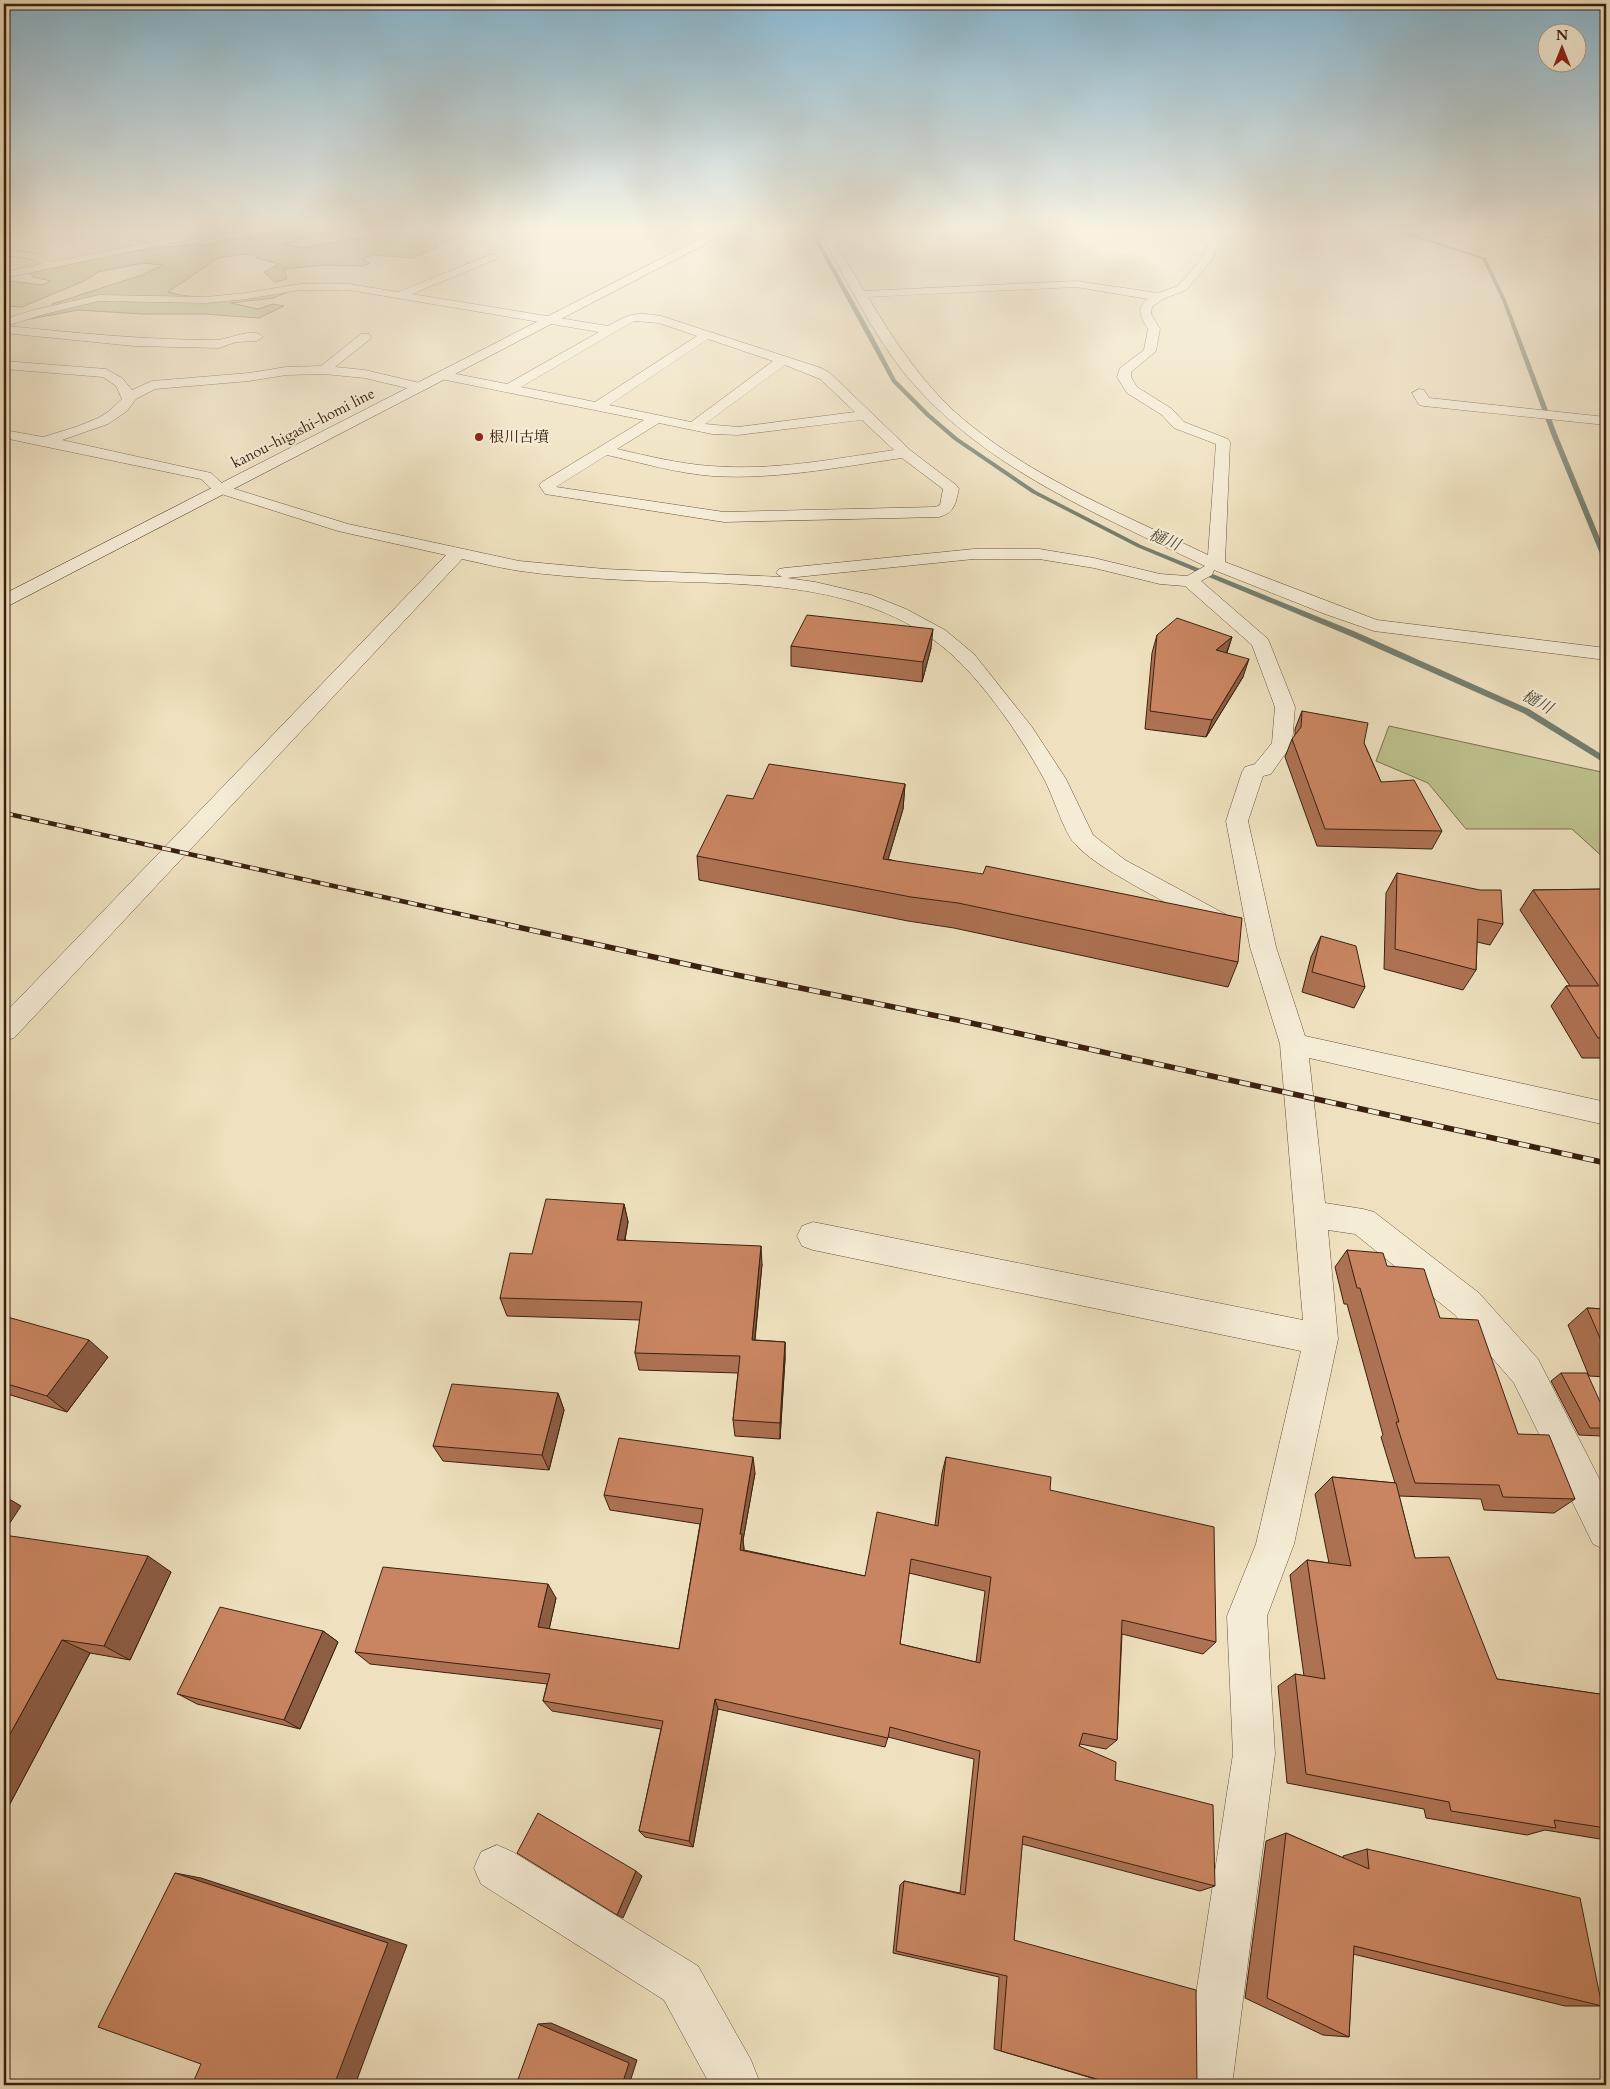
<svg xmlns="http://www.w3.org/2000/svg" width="1610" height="2089" viewBox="0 0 1610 2089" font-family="Cardo,'Noto Serif JP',serif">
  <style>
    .green { fill: #bec28f; stroke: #7c714f }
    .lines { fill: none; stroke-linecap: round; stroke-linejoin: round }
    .stream { fill: #747f70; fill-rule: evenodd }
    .minor-casing { stroke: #67503b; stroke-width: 1 }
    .tertiary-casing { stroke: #67503b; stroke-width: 1 }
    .secondary-casing { stroke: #3a200f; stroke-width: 1 }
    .minor { fill: #f5ecd5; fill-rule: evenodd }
    .tertiary { fill: #f5ecd5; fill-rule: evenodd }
    .secondary { fill: #f5ecd5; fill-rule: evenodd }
    .rail-far1-casing { stroke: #3a200f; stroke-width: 4.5 }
    .rail-casing { stroke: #3a200f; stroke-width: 5.5 }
    .rail-far1 { stroke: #f5ecd5; stroke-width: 3; stroke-dasharray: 9; stroke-linecap: butt }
    .rail { stroke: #f5ecd5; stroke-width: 4; stroke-dasharray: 11; stroke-linecap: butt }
    .wall { fill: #ad7253; stroke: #3a200f; fill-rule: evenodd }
    .shaded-wall { fill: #8d5d44; stroke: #3a200f }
    .building { fill: #c98561; stroke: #3a200f; fill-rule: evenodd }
    .poi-dot { fill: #8f2418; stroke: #f5ecd5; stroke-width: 2 }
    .labels { text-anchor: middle; stroke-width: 4.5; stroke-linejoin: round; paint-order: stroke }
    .far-street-label { font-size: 15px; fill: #3a200f; stroke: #f5ecd5 }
    .far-poi-label { font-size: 15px; fill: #3a200f; stroke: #f5ecd5; text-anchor: start }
    .far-water-label { font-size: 16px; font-style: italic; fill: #574f3f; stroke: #f5ecd5 }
  </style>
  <rect width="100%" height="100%" fill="#efe1bf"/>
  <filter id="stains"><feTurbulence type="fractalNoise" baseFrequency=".004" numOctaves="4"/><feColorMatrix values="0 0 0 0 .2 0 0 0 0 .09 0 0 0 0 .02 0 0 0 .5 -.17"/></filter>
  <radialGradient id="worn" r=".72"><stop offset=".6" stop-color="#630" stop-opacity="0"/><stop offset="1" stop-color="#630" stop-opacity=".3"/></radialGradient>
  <path class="green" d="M448,229L469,235L436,244L439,247L412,258L375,255L362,259L370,263L363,266L325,265L284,269L287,279L275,282L264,272L279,264L257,258L255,255L243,254L218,258L168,292C206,303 252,294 291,291L273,298L231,303L258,309L273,304L284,306L259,318L204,314H143L78,310L30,319L24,318L53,310L52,304L142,275L163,265L143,263L98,272L84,281L22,307L4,306V280L42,285L51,281L33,277L29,273L45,268L122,253L193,244L207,245L226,239L253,237L289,232L324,233L284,244L304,248L351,239Z
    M1389,726L1606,773V860L1572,829H1466L1428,783L1376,761Z"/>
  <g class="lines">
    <path class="stream" d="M808,228H812L868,327L896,380L930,414L958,438L1036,491L1141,545L1356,632L1529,709L1606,757V764L1523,713L1350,636L1137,547L1032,493L954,440L926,416L892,382Z
      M1387,228H1392L1486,258L1506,300L1557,434L1606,553V563L1603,561L1551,434L1502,300L1482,259Z"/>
    <g class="minor-casing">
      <path id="minor" d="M216,228H234L229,231L4,278V272L41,264L31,259L4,255V249L37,254L53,262Z
        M817,228H827L864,291L1076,281L1158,293L1178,286L1202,258L1211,240L1219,233L1231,228H1244L1219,243L1211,261L1186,290L1163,299L1152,307L1151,314L1160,329L1156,351L1131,372V377L1137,387L1172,409L1184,422L1228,439L1230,442L1225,562L1377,620L1606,648V660L1374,631L1325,614L1214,570L1212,575L1201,581L1268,639L1295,707L1292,744L1271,774L1263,776L1248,821L1276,947L1305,1036L1606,1102V1125L1309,1058L1325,1203L1363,1209L1374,1212L1479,1293L1538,1359L1606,1492V1550L1593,1544L1514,1383L1455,1315L1355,1234L1328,1230L1338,1339L1294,1544L1267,1616L1275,1754L1232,2085H1182L1233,1754L1227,1616L1256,1544L1301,1351L813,1250L802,1246L797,1236L802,1226L813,1222L1303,1320L1280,1044L1250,947L1226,821L1242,772L1245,767L1255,764L1272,743L1275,707L1252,645L1185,586L1160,584L1094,568L1039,559H974L787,578L815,582L871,595L906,609L945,630L974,654L1032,727L1066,779L1093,835L1125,860L1236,920L1239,926L1236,932L1227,935L1218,932C1192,917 1165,902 1139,888C1117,875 1093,863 1075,844C1064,833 1053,795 1044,779C1019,733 975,668 931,638C837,573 714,586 606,579C577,577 548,575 520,571C500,568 481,563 462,559L14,1038L4,1041V1014L446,555L338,531L215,492L201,479L4,438V430L43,437L76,427L98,418L108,412L122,399L116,386L103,377L4,369V361L106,369L122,378L132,390L152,381L249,373L286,367L321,366L361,334H369L371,337L369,340L335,367L365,370L424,384L426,387L424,390L419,391L365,378L324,374L286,375L249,381L155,389L136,399L127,411L108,424L62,440L211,473L225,486L348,524L519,561L605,569L782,577L776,573L779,569L785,568L974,549H1039L1094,558L1160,574L1187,576L1205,566C1098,514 982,468 905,374C870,330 845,276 817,228ZM1076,287L1148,299C1135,309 1141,317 1148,329L1144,350L1120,368L1117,377L1127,393L1162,415L1174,428L1216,444L1208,555C1127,516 1039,481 969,424C926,389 896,344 868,297Z
        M1478,228H1512L1590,235L1595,238L1590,241L1483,231Z
        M492,254L496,255L497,257L496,259L412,294L608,326C631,313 635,312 661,316L821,368L830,373L910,450L956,485L959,488C956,502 955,513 939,517L724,522L545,494L539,485L542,482L644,420L441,379L434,375L441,371L507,384L599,332L349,290H300L246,299L206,303L99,301L41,315L7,326C77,333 146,340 216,340C228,340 254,326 263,337L257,341L236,342L219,348L134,346L4,333V319L34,310L99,295L206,297L246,293L300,284H349L398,292ZM634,321L659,323L697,336L595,402L521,387ZM708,339L773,361L691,422L609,405ZM785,365L820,379L855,412L738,427L705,424ZM862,420L894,450C833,459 773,471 711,466C680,464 648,456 617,449L659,423L712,434L738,435ZM607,455C642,463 676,473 712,476C776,480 839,467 902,458L943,489L940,505L935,507L724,512L556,487Z
        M1419,389L1424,390L1429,398L1606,417V425L1424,406L1419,405L1412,393Z
        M497,1845L513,1852L698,1966L751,2060L758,2078L757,2085H707L708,2081L664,2000L481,1884L474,1868L481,1852Z"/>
    </g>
    <g class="tertiary-casing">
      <path id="tertiary" d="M1578,228H1588L1606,256V265C1593,262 1585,239 1578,228Z"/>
    </g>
    <g class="secondary-casing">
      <path id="secondary" d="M718,228H729L715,239L10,605L4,606V594L707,235Z"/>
    </g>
    <use href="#minor" class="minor"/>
    <use href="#tertiary" class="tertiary"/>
    <use href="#secondary" class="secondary"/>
    <g class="rail-far1-casing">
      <path id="rail-far1" d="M4,813L514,926"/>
    </g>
    <g class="rail-casing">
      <path id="rail" d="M508,925L722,972L962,1021L1606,1163"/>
    </g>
    <use href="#rail-far1" class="rail-far1"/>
    <use href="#rail" class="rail"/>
  </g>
  <path class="wall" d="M1157,635L1232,637L1227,653L1243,677L1206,737L1145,729L1152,653Z
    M791,646L931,648L922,682L791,666Z
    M1302,711L1364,743L1381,782L1442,831L1432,849L1317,846L1285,757L1292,739L1295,736V729Z
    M905,784L903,809L888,859L1238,962L1228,987L954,928L908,921L699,880L697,856L753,799Z
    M1397,873L1503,924L1490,945L1477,942L1476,970L1463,990L1384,969L1386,893Z
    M1606,889V1058H1582L1551,1006L1566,986H1570L1520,910L1533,890Z
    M1321,936L1365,987L1354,1008L1302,992L1311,957Z
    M624,1204L628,1222L625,1240L762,1264L755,1340L785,1342V1359L780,1439L735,1436L733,1420L738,1373L639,1370L635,1353L640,1320L507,1316L500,1298L532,1254Z
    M1347,1250L1387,1266L1440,1318L1518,1434L1575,1499L1554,1513L1484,1510L1481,1499L1399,1496L1415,1558L1497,1679L1606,1695V1840L1545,1830L1527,1835L1426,1818L1424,1809L1287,1783L1278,1686L1295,1674L1304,1676L1290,1575L1307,1560L1329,1563L1315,1494L1332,1477L1395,1483L1381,1437L1383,1435L1347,1304H1344L1335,1267Z
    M1587,1308L1606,1309V1377L1589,1376L1568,1325Z
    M4,1316L108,1357L67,1412L4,1393Z
    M1561,1373L1606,1415V1432L1601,1436L1579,1435L1551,1381Z
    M558,1393L564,1410L549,1470L443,1461L433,1446Z
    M946,1457L1050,1490L1216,1642L1203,1654L1122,1634L1117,1740L1106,1749L1080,1744L1079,1746L1115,1780L1215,1886L1200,1891L1022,1844L1014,1940L1197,2085H1105V2082L994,2049L999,1977L893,1953L900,1885L904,1881L960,1893L974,1759L888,1737L885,1747L718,1709L693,1847L645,1837L639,1831L661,1729L552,1711L543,1701L547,1684L370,1664L355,1652L556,1598L549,1629L679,1649L700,1524L610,1510L604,1495L755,1473L743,1540L744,1550L865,1576L935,1525L942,1473ZM909,1573L985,1591L976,1662L900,1644Z
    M4,1535L171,1572L130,1660L90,1653L4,1815Z
    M323,1631L338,1642L300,1729L197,1704L178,1694Z
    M1286,1833L1343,1858V1856L1367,1849L1602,2006H1565L1353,1954L1349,2037L1323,2035L1245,1998L1266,1841Z"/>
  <path class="shaded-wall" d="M933,629L931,648L922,682L923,662Z
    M1232,637L1226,654L1216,650Z
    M1249,659L1243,677L1206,737L1212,720Z
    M905,784L903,809L881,883L883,859Z
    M624,1204L628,1222L621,1258L617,1240Z
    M761,1246L762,1264L753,1357L752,1340Z
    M89,1340L108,1357L67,1412L47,1396Z
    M785,1342V1359L780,1439V1423Z
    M558,1393L564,1410L549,1470L542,1455Z
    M753,1457L755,1473L743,1540L744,1548L742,1564L740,1550V1534Z
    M4,1496L21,1506L4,1532Z
    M148,1556L171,1572L130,1660L104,1646Z
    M548,1584L556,1598L547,1639L538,1627Z
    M323,1631L338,1642L300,1729L284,1720Z
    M62,1640L90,1653L4,1815V1745Z
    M715,1699L718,1709L693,1847L689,1841Z
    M636,1871L642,1876L623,1918L617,1915Z
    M175,1873L201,1878L407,1945L355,2085H334Z
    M551,2023L637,2060L629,2085H622L538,2024Z"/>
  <path class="building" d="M807,615L933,629L923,662L791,646Z
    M1177,618L1232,637L1216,650L1249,659L1212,720L1150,711L1157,635Z
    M1302,711L1368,723L1364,743L1381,782L1414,780L1442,831L1325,829L1292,739L1301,727Z
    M769,764L905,784L883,859L983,874L986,866L1242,918L1238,962L958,903L911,897L697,856L727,795L753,799Z
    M1397,873L1480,890H1501L1503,924L1478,919L1476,970L1395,949Z
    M1606,889V1038H1598L1566,986H1599L1533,890Z
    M1321,936L1356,946L1365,987L1312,972Z
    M546,1199L624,1204L617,1240L761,1246L752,1340L785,1342L780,1423L733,1420L740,1356L635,1353L642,1302L500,1298L510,1253L532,1254Z
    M1347,1250L1383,1253L1387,1266L1424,1269L1440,1318L1478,1320L1518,1434L1549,1435L1575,1499L1503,1497L1499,1485L1415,1483L1396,1422H1399L1360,1288H1357Z
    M1587,1308L1606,1309V1352Z
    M4,1316L89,1340L47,1396L4,1383Z
    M1561,1373H1587L1606,1415V1428H1590Z
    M452,1384L558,1393L542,1455L433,1446Z
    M619,1438L753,1457L740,1534H742L740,1550L865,1576L877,1512L938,1526L946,1457L1051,1477L1050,1490L1214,1527L1216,1642L1122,1620L1117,1740L1083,1733L1079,1746L1116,1762L1115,1780L1213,1805L1215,1886L1023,1836L1014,1940L1196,1990L1197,2085H1117L1001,2051L1007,1976L896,1951L904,1881L965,1895L980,1751L890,1727L888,1738L715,1699L689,1841L639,1831L663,1721L543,1701L550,1674L355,1652L383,1567L548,1584L538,1627L679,1649L703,1509L604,1495ZM911,1559L991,1577L980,1663L900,1644Z
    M1332,1477L1396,1483L1415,1558L1449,1557L1497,1679L1606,1695V1828L1554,1820L1556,1828L1451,1811L1449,1802L1306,1774L1295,1674L1325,1679L1307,1560L1351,1566Z
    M4,1535L148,1556L104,1646L62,1640L4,1745Z
    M220,1607L323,1631L284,1720L177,1694Z
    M538,1813L636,1871L617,1915L517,1853Z
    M1286,1833L1369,1869L1367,1849L1580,1898L1602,2006L1354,1946L1349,2037L1267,1998Z
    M175,1873L388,1943L334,2085H192L201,2064L98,2027Z
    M538,2024L629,2063L622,2085H516Z"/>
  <linearGradient id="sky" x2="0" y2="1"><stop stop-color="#89b8d2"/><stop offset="0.44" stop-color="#f8f2e2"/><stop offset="1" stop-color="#f8f2e2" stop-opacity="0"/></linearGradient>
  <rect width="1610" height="520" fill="url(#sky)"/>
  <circle class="poi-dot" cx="479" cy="437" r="5"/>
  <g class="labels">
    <g class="far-street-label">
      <text transform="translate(303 428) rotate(-27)" y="5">kanou-higashi-homi line</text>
    </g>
    <g class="far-poi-label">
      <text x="489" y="442">根川古墳</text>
    </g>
    <g class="far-water-label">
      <text transform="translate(1165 539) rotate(22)" y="6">樋川</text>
      <text transform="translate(1538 701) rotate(29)" y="6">樋川</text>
    </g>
  </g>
  <rect width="1610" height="2089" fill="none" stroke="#efe1bf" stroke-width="20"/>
  <rect x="5" y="5" width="1600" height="2079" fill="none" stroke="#3a200f" stroke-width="2.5"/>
  <rect x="10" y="10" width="1590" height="2069" fill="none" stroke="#3a200f"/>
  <g transform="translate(1562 48)"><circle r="24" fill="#f5ecd5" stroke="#aa9a86"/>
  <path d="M0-4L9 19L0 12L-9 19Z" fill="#8f2418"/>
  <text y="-8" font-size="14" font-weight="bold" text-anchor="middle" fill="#3a200f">N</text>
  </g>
  <rect width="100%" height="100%" filter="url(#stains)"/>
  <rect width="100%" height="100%" fill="url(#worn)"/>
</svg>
